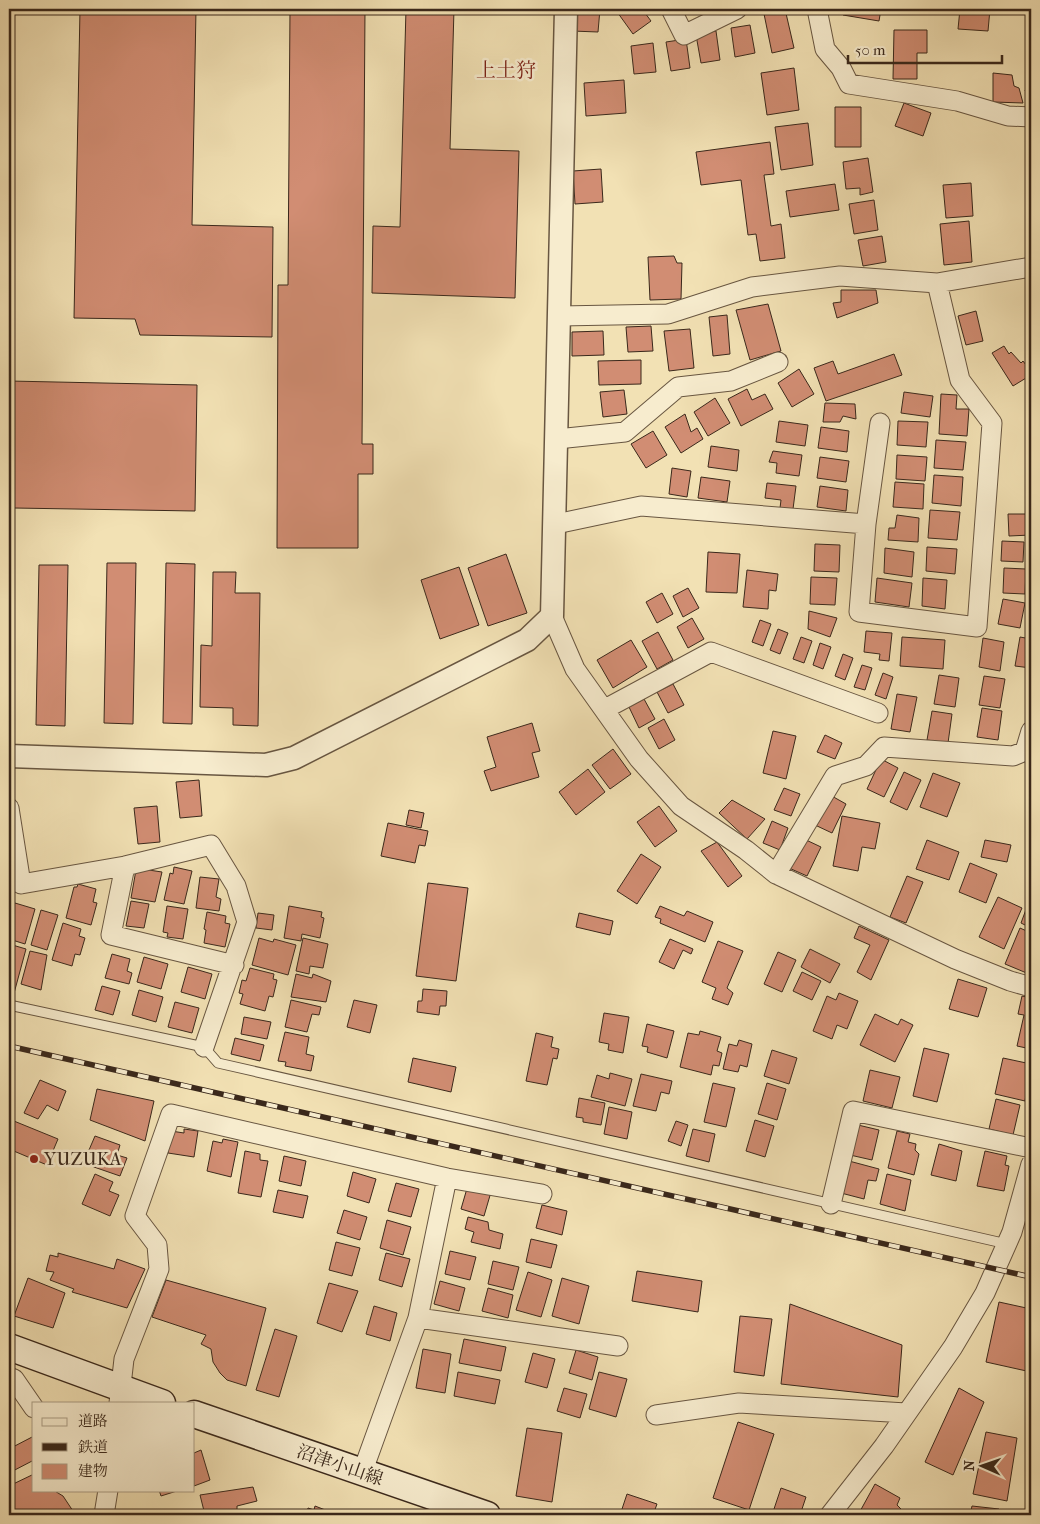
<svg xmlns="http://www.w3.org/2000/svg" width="1040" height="1524" viewBox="0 0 1040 1524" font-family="'IM FELL French Canon','Noto Serif JP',serif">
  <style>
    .building { fill: #d18d73; stroke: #3a281b }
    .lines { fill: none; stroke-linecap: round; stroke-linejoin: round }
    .service-casing { stroke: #685641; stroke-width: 11 }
    .minor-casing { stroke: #685641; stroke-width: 21 }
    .tertiary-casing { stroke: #685641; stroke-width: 25 }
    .secondary-casing { stroke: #3a281b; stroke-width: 29 }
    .service { stroke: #f7ecce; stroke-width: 9 }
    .minor { stroke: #f7ecce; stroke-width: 19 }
    .tertiary { stroke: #f7ecce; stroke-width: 22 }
    .secondary { stroke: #f7ecce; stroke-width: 26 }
    .rail-casing { stroke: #3a281b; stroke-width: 5.5 }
    .rail { stroke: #f7ecce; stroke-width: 4; stroke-dasharray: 11; stroke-linecap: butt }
    .poi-dot { fill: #8f2418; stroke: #f7ecce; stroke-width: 2 }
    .labels { text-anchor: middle; stroke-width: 5; stroke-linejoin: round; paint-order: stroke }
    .poi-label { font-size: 18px; fill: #3a281b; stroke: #f7ecce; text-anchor: start }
    .street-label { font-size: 18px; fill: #3a281b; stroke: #f7ecce }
    .quarter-label { font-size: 20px; fill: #7a1f14; stroke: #f7ecce }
  </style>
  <rect width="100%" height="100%" fill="#f2e1b4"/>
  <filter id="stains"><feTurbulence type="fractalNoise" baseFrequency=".004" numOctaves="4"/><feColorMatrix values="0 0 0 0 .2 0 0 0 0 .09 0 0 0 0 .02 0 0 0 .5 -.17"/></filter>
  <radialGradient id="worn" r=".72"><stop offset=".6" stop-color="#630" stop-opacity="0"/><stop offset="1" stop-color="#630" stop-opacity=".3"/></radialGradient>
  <path class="building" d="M80,9H196L192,225L273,227L272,337L140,335L135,319L74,318Z
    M290,9H365L362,444H373V474H358V548H277L278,285H288Z
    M406,9H454L450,149L519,151L515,298L372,293L373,226L400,227Z
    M573,9H600L598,32L572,31Z
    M615,9H642L651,21L633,34Z
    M763,9H785L794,48L772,53Z
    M844,9H881L879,21L843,15Z
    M960,9H990L988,31L958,29Z
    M750,25L755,53L735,57L731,28Z
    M894,30H927V53H917V79H893Z
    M716,31L720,60L701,63L696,35Z
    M686,39L690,68L671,71L666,42Z
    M653,43L656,72L634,74L631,46Z
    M794,68L799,110L767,115L761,73Z
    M993,73L1012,75L1014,86L1019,88L1023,103L993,102Z
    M624,80L626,113L586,116L584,83Z
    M1031,88V107L1025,90Z
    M904,103L931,113L923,136L895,126Z
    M835,107H861V147H835Z
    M808,123L813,165L781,170L775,127Z
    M770,142L774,174L764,175L771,226L781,224L785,258L760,261L756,234L748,235L741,180L701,185L696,152Z
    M868,158L873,192L860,195V188L846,189L843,162Z
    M601,169L603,202L575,204L573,171Z
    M971,183L973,216L946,218L943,185Z
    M835,184L839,210L790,217L786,191Z
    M874,200L878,230L854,234L849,204Z
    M969,221L972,262L944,265L940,224Z
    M882,236L886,262L863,266L858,240Z
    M674,256L677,263H682L681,299L650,300L648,257Z
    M841,290H876L878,303L837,318L833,303L841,302Z
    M768,304L781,351L750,360L736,310Z
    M976,311L983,341L966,345L958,316Z
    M727,315L730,354L713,356L709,317Z
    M651,326L653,351L628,352L626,327Z
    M690,329L694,368L669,371L664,331Z
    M603,331L604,355L572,356V332Z
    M1004,346L1009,354L1011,352L1021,363L1023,361L1026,365L1029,364L1031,366V375L1013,386L992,353Z
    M894,354L902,375L826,401L814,368L833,361L838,374Z
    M641,360V384L599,385L598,361Z
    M799,369L814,394L792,407L778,383Z
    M9,381L197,385L195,511L14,508L12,604H9Z
    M747,389L752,400L765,394L773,409L741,426L728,399Z
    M624,390L627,414L603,417L600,392Z
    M904,392L933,396L930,417L901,413Z
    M941,394L957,395L956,409H969L967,436L939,434Z
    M715,398L730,423L708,436L694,412Z
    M825,403L855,404L856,419L843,416L840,422H823Z
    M685,414L691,432L697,428L703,439L681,453L665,427Z
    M779,421L808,425L805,446L776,442Z
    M898,421L928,422L926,447L897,445Z
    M821,427L849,431L847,452L818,448Z
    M653,431L667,455L646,468L631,444Z
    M936,440L966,442L963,470L934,468Z
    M711,446L739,450L737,471L708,467Z
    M773,451L802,455L799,476L776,473L777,463L769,462Z
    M897,455L927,457L925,481L896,479Z
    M820,457L849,461L846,482L817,478Z
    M672,468L691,471L687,497L669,494Z
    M934,475L963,477L961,506L932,503Z
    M701,477L730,481L727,502L698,498Z
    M895,482L924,484L923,509L893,507Z
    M767,483L796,486L793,509L780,508L781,500L765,498Z
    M820,486L848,490L846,511L817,507Z
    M930,510L960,512L957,540L928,538Z
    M1008,514H1031V535L1009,536Z
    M897,515L919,518L918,542L888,540L889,528H895Z
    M1002,541L1024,542L1023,562L1001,561Z
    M815,544L840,545L839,572L814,571Z
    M927,547L957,549L955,574L926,571Z
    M885,548L914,552L912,577L884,573Z
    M708,552L740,554L737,593L706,592Z
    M506,554L527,613L488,626L468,568Z
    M107,563H136L133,724L104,723Z
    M166,563L195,564L192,724L163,723Z
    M39,565H68L65,726L36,725Z
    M459,567L479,625L440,639L421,580Z
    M1004,568L1026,569L1025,594L1003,593Z
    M747,570L778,574L776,591L769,590L768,609L743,607Z
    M213,572H236L235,593H260L258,726L233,725V708L200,707L201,645L212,646Z
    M811,577L837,578L835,605L810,604Z
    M877,578L912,583L909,607L875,602Z
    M923,578L947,580L945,609L922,606Z
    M688,588L699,608L683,617L673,596Z
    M662,593L673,614L657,623L646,602Z
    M1003,599L1025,603L1020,628L998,624Z
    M809,611L837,618L830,637L808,629Z
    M692,618L704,639L688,648L677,627Z
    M760,620L771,624L763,646L752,642Z
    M9,621H12L13,723H9Z
    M778,629L788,633L780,654L770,650Z
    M866,631L892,633L889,661L879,660L880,654L864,652Z
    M658,632L673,660L657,669L642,641Z
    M801,637L812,641L804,663L793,659Z
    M902,637L945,640L943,669L900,666Z
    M1020,637L1031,639V668L1015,666Z
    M983,638L1004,642L1000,671L979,667Z
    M631,640L647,667L613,688L597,660Z
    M820,643L831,647L823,669L813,665Z
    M843,654L853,658L845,680L835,676Z
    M862,665L872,668L865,690L854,687Z
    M883,673L893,677L886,699L875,695Z
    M939,675L959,678L955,707L934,704Z
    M984,676L1005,679L1000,708L979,705Z
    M673,684L684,705L668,713L657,692Z
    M897,694L917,697L910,732L891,729Z
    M644,699L655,719L639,728L629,707Z
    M982,708L1002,711L998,740L977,737Z
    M932,711L952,714L948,743L927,740Z
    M664,719L675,740L659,749L648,728Z
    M532,723L540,751L532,753L539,777L491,791L484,771L496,767L487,737Z
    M773,731L796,736L786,779L763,773Z
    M825,735L842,743L835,759L817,752Z
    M613,749L631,774L610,789L592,765Z
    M881,759L898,768L884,797L867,789Z
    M588,769L605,792L576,815L559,792Z
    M904,772L921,780L907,810L890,802Z
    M933,773L960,783L947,817L920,807Z
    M199,780L202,816L180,818L176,782Z
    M784,788L800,794L791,816L774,810Z
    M830,795L846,804L832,833L815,825Z
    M732,800L765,819L747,839L719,813Z
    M157,806L160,842L138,844L134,808Z
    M659,806L677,831L655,847L637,822Z
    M409,810L424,813L421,828L406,825Z
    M842,816L880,823L875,849L862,847L858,871L833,866Z
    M772,821L788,828L780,850L763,843Z
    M388,823L428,831L425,846L419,845L415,863L381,856Z
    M804,839L821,847L807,876L789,868Z
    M927,840L959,852L949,880L916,869Z
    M985,840L1011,845L1007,862L981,857Z
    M717,842L742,876L728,887L701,851Z
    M641,854L661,867L637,904L617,891Z
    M970,863L997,874L986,903L959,892Z
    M174,867L192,871L184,904L164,900L170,873L173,874Z
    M142,869L162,872L155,902L131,898L136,870Z
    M907,876L923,882L906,923L890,917Z
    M200,877L219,879L216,897L221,899L219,911L196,908Z
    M428,883L468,888L456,981L416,976Z
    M78,884L96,889L93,902L97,903L91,925L66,918L74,887H77Z
    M1031,896V928L1021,923Z
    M998,897L1022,908L1004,949L979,937Z
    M131,901L149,904L144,928L126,926Z
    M15,903L35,909L25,944L9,939V914L11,915Z
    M167,906L188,909L183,939L167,937L168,933L163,932Z
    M289,906L322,912L321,917L324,918L320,938L302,934L301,941L284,938Z
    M660,906L684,916L687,911L713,922L705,942L660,923L661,919L655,917Z
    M41,910L58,915L47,950L31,945Z
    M207,912L226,916L225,923L230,924L225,947L204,943L206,930L204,929Z
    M258,913L274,915L272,930L256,928Z
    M579,913L613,921L610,935L576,927Z
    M63,923L81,929L79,936L85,938L80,955L75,954L72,966L52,960Z
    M859,926L889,940L871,980L857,972L870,945L854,938Z
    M1020,928L1031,933V969L1029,974L1005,964Z
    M259,938L273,942L274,939L296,945L288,975L252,965Z
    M303,938L328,944L323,968L310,966L309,974L296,971Z
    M670,939L693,949L691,954L683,950L674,969L659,962Z
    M718,941L743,951L727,988L733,993L728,1005L712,999L716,988L702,982Z
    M9,944L26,949L13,997L9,996Z
    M810,949L840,964L830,983L801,967Z
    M30,951L47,955L41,990L21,984Z
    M778,952L796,960L782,992L764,984Z
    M112,954L130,959L127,971L132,973L129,984L105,978Z
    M144,957L168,964L161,989L137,982Z
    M188,967L212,974L205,999L181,992Z
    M250,968L274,974L273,979L277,980L273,997L269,996L265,1011L240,1004L243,994L239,993L242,980L246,981Z
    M802,972L821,981L812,1000L793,991Z
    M296,974L312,978L313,974L331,981L326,1002L291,997Z
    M958,979L987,988L978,1017L949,1009Z
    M102,986L120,991L113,1015L95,1010Z
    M423,989L447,991L446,1006H440L439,1015L417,1012L418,1001H422Z
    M139,990L163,997L156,1022L132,1015Z
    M839,993L858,1001L847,1029L837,1025L832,1039L813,1031L827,996L836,1000Z
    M1022,996L1031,998V1049L1017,1046L1024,1015L1018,1014Z
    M291,1000L321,1007L319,1015L312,1014L307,1032L285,1027Z
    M354,1000L377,1005L370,1033L347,1027Z
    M175,1002L199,1008L192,1033L168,1027Z
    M604,1013L629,1017L623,1053L608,1050L609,1044L599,1042Z
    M875,1014L898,1025L901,1019L913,1025L895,1062L860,1045Z
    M244,1017L271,1022L267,1039L241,1034Z
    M647,1024L674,1031L667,1058L647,1052L648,1047L642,1046Z
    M700,1031L721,1037L717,1051L722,1053L719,1066L713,1065L711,1075L680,1067L688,1033L699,1035Z
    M285,1032L309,1037L306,1054L314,1056L311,1071L285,1066L286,1062L278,1061Z
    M536,1033L553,1037L551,1047L559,1049L557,1059L553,1058L547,1085L526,1081Z
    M235,1038L264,1045L260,1061L231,1054Z
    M739,1040L752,1044L747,1067L740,1065L738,1072L723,1069L729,1044L737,1046Z
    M924,1048L949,1054L937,1102L913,1096Z
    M772,1050L797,1058L789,1084L764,1076Z
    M413,1058L456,1067L451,1092L408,1082Z
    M1003,1058L1031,1064L1025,1101L995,1094Z
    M870,1070L900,1077L892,1108L863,1101Z
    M610,1073L632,1079L625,1106L591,1097L597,1075L609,1079Z
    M641,1074L672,1081L669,1094L661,1092L656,1111L633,1106Z
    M40,1080L66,1091L58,1111L47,1105L38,1119L24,1113Z
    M713,1083L735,1088L726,1127L704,1122Z
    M767,1083L786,1089L777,1120L758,1114Z
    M97,1089L154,1101L145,1141L90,1120Z
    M579,1098L605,1103L601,1125L583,1122V1118L576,1117Z
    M996,1099L1020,1105L1013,1135L989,1129Z
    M609,1107L632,1112L627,1139L604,1134Z
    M9,1119L58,1139L47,1165L9,1149Z
    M755,1120L774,1126L765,1157L746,1151Z
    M676,1121L688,1125L681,1146L668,1141Z
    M858,1125L879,1130L872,1160L850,1155Z
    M184,1129L198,1131L194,1157L168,1153L171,1131L184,1133Z
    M693,1129L715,1134L709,1162L686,1156Z
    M897,1131L910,1134L908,1142L916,1144L915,1150L919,1154L914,1175L888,1168Z
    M95,1136L120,1145L117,1155L127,1158L120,1176L91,1166L94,1155L89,1150Z
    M223,1139L238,1142L231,1177L207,1171L213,1141L222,1143Z
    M939,1144L962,1151L956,1181L931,1175Z
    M245,1151L260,1154V1160L268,1161L261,1197L238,1193Z
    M985,1151L1007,1156L1005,1165L1009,1166L1004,1191L977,1186Z
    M284,1156L306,1161L301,1186L279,1181Z
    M849,1161L879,1169L876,1181L868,1180L864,1199L841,1193Z
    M353,1172L376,1179L369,1203L347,1196Z
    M95,1174L113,1182L109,1191L119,1195L110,1216L82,1204Z
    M887,1174L911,1180L905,1211L880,1204Z
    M396,1183L419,1189L411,1217L388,1211Z
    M468,1185L491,1192L484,1216L461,1209Z
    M278,1190L308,1196L303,1218L273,1212Z
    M542,1205L567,1211L562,1235L536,1228Z
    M344,1210L367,1217L360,1240L337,1233Z
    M468,1217L488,1222L489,1230L503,1234L500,1249L471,1242L474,1232L465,1229Z
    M387,1220L411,1227L403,1255L380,1248Z
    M531,1239L557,1245L551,1268L526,1262Z
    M336,1242L360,1248L352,1276L329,1270Z
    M450,1251L476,1257L470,1280L445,1274Z
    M58,1253L114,1269L117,1259L145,1269L127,1308L72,1292L74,1289L50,1280L54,1272L46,1271L50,1255L58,1257Z
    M386,1253L410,1259L402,1287L379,1280Z
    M493,1261L519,1267L513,1290L488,1284Z
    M637,1271L702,1281L698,1312L632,1301Z
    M528,1272L552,1280L541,1317L516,1310Z
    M28,1278L65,1293L53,1328L14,1316Z
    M562,1278L589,1286L579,1324L552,1316Z
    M166,1280L266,1308L246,1386L227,1380L220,1373L213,1362L211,1349L201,1344L206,1335L152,1317Z
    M440,1281L465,1288L459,1311L434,1304Z
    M329,1283L358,1291L342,1332L317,1323Z
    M488,1288L513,1295L508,1318L482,1311Z
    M999,1302L1031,1309V1372L986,1362Z
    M790,1304L902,1345L898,1397L781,1384Z
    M374,1306L397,1313L390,1341L366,1334Z
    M740,1316L772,1319L764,1376L734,1372Z
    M275,1329L297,1336L279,1397L256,1390Z
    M464,1339L506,1347L501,1371L459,1363Z
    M423,1349L451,1354L445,1393L416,1388Z
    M576,1350L598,1357L592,1380L569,1373Z
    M533,1353L555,1359L547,1388L525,1382Z
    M458,1372L500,1380L495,1404L454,1396Z
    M599,1372L627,1379L616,1417L589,1409Z
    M564,1388L587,1394L580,1418L557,1411Z
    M959,1388L984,1402L953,1475L925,1462Z
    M738,1422L774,1434L749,1510L713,1498Z
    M527,1428L562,1433L552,1502L516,1496Z
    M986,1432L1017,1438L1007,1501L973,1494Z
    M34,1436V1460L9,1473V1449Z
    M201,1450L210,1480L194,1486V1453Z
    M34,1474V1490H53L63,1496L73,1511V1515H38L24,1510L15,1511L9,1509V1486Z
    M875,1484L900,1498L897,1505L903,1511L900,1515H858Z
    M253,1487L257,1501L237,1506V1513L210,1515L209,1510L204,1511L200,1495Z
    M781,1488L806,1497L800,1515H772Z
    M159,1490H180L161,1496Z
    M627,1494L657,1504L653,1515H620Z
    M315,1506L333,1513V1515H306L308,1508L314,1510Z
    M972,1506L999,1509L998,1515H970Z"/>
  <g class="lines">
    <g class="service-casing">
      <path id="service" d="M9,1005L204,1047L218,1063L1007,1244"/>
    </g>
    <g class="minor-casing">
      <path id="minor" d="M671,9L684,35L737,9
        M817,9L825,49L841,68L849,84L957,101L1008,116L1031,117
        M560,316L668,314L752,287L840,276L937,283L1031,267
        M880,423L866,524L859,612L977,627L992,423L960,380L937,283
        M557,439L625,432L678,387L731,381L778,362
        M556,524L641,506L866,524
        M552,616L575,669L639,759L681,806L746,850L776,874L955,959L1010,981L1031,987
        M605,709L711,652L878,713
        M9,808L21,884L125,866L211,845L236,886L247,922L204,1047
        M125,866L111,935L234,965
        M776,874L835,776L866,766L884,747L1013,756L1025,751L1031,731
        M831,1204L853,1111L1031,1148
        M418,1318L618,1346
        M9,1377L14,1379L34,1408
        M119,1403L124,1359L159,1269L157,1245L135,1216L171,1114L447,1178L542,1194
        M656,1415L739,1403L906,1413
        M362,1473L418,1318L447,1178
        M104,1515L108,1490
        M830,1515L884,1446L953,1347L985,1293L1012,1232L1031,1164"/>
    </g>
    <g class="tertiary-casing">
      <path id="tertiary" d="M9,756L266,765L294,758L527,640L552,616L566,9"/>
    </g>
    <g class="secondary-casing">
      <path id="secondary" d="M9,1347L162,1403
        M194,1414L487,1515"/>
    </g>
    <use href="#service" class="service"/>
    <use href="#minor" class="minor"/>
    <use href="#tertiary" class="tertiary"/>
    <use href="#secondary" class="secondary"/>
    <g class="rail-casing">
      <path id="rail" d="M9,1046L1031,1277"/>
    </g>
    <use href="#rail" class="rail"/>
  </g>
  <circle class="poi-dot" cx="34" cy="1159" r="5"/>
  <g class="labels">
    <g class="poi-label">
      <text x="44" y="1165">YUZUKA</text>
    </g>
    <g class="street-label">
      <text transform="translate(340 1465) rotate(19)" y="6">沼津小山線</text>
    </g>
    <g class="quarter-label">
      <text x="506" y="77">上土狩</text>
    </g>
  </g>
  <rect width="1040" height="1524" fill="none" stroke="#f2e1b4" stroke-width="30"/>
  <rect x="10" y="10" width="1020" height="1504" fill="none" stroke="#3a281b" stroke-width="2.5"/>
  <rect x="15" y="15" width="1010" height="1494" fill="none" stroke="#3a281b"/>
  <rect x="32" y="1402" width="162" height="90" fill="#f7ecce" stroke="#ab9e86"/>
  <rect x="42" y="1418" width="25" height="8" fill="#f7ecce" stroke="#ab9e86"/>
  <text x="78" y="1426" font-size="15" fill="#3a281b">道路</text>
  <rect x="42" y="1443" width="25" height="8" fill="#3a281b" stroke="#ab9e86"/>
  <text x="78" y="1452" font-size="15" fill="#3a281b">鉄道</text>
  <rect x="42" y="1464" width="25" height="15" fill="#d18d73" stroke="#ab9e86"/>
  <text x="78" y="1476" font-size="15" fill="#3a281b">建物</text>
  <g transform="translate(982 1466) rotate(272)" stroke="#f7ecce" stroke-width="4" paint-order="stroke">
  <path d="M0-4L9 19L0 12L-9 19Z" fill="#3a281b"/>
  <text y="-8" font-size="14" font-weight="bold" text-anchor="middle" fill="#3a281b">N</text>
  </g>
  <path d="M848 55v8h154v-8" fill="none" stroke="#3a281b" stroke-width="2.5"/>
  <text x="855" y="55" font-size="15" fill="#3a281b" stroke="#f7ecce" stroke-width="4" paint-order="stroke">50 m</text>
  <rect width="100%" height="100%" filter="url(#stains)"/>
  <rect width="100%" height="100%" fill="url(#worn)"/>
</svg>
